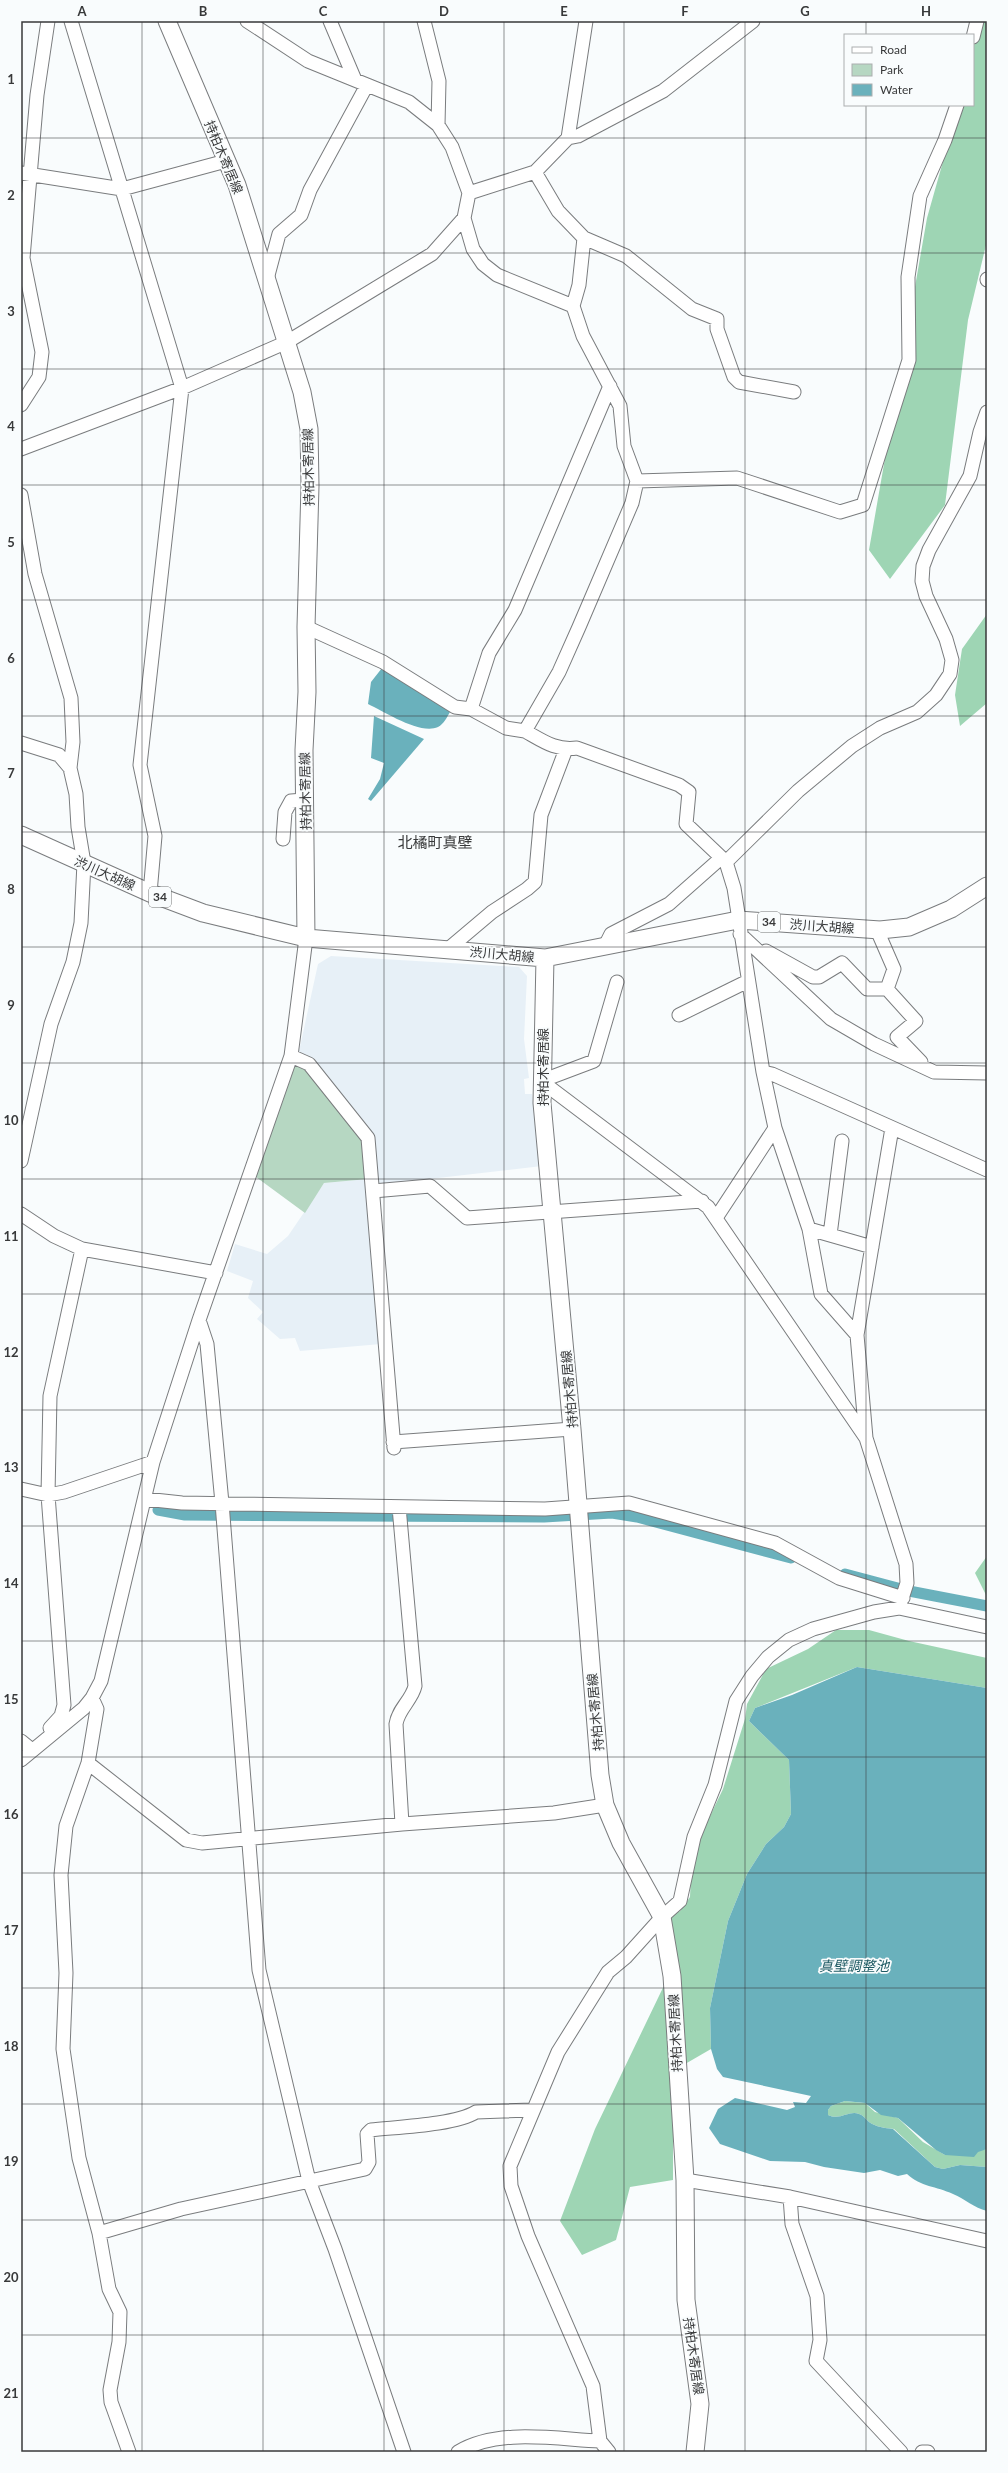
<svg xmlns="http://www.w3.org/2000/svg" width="1008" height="2473" viewBox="0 0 1008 2473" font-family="Lato,'Noto Sans JP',sans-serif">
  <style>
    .built { fill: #e7f0f7 }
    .green { fill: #b6d7c2 }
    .forest { fill: #9ed5b4 }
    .water { fill: #6ab1bc }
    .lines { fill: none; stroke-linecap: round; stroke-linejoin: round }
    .canal { stroke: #6ab1bc; stroke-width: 11 }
    .minor-casing { stroke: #7a7c7e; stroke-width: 15 }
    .major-casing { stroke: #7a7c7e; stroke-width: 19 }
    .minor { stroke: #fff; stroke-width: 13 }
    .major { stroke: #fff; stroke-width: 17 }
    .grid { fill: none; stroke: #38393a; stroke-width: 1; stroke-opacity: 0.55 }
    .labels { text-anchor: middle; stroke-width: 3.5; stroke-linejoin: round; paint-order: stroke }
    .shield { fill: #f9fcfd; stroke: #727474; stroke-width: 1 }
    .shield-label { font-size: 12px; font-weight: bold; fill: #38393a }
    .street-label { font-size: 13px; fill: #38393a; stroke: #f9fcfd }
    .water-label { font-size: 14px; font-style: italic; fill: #1e5a63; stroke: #f9fcfd }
    .quarter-label { font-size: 15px; fill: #38393a; stroke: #f9fcfd }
    .neatline { fill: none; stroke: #38393a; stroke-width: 1.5 }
    .grid-label { font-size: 13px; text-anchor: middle; font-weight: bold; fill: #38393a }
  </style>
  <rect width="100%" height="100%" fill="#f9fcfd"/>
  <path class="built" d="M331,956L519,967L527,976L524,1039L529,1078L524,1079L525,1094H532L542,1166L377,1185L298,1056L318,964Z
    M368,1179L381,1344L300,1351L295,1338L280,1339L257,1319L263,1312L248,1298L253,1281L227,1271L235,1244L267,1254L288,1236L324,1183Z"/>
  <path class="green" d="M296,1063L306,1067L364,1137L368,1179L324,1183L305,1213L256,1177Z"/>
  <path class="forest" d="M980,21H987V241L968,320L945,505L890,579L869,550L927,218L959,105H973V49Z
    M987,614V703L960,726L955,695L962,649Z
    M987,1556V1597L975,1573Z
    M836,1630H869L909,1641L987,1658V1688L857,1667L755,1708L749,1721L789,1760L791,1814L784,1827L766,1844L747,1874L728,1921L710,2008L711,2049L673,2071V2180L630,2187L616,2240L582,2255L560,2221L595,2129L671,1971L668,1918L680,1911L690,1897L691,1873L699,1839L723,1789L745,1719L747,1704L766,1669L808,1649Z
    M845,2101L865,2103L875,2112L898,2118L923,2142L945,2155H955L987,2149V2167L960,2165L943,2169L935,2167L894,2129C885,2128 876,2127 869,2122C866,2119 863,2115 859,2114C849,2110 840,2121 828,2115V2110L831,2106Z"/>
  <path class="water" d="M382,668L450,712C447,717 444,724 438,727C420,735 385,712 368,704L371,682Z
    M374,716L424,739L371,801L368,799L380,779L384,763L371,758Z
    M857,1667L987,1688V2149L978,2152L974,2157L945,2155L936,2150L898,2118L881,2115L865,2103L845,2101L831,2106L828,2110V2115C840,2121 849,2110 859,2114C863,2115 866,2119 869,2122C876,2127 885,2128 893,2129L935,2167L943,2169L960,2165L987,2167V2211C974,2208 965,2199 953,2194C936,2186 921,2187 907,2174L898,2176L880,2170L864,2173L824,2167L805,2162L770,2161L720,2144L709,2128L718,2109L735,2098L787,2110L795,2107L793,2102L806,2103L811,2096L723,2077L717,2069L711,2049L710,2008L728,1921L747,1874L766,1844L784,1827L791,1814L789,1760L749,1721L755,1708L792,1695Z"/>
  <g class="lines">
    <path class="canal" d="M158,1510L185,1515L544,1517L612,1513L637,1517L791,1558
      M845,1574L909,1591L987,1606"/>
    <g class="minor-casing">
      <path id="minor" d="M71,21L182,388L140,765L155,836L150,893
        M247,21L308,61L409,102L438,125L452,147L469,193L464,218L473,249L483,264L497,275L573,306L583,336L620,406L624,446L637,481L632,503L579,627L559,672L525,731L506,728L471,709L455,707L383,662L306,627
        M330,21L355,80
        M424,21L439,81L438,125
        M973,37L977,21
        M568,138L586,21
        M535,172L558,211L584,238L579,285L573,306
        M21,173L122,189L226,161
        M469,193L535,172L568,138L578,136L663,91L753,21
        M584,238L626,256L692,309L717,319V329L734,377L739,382L794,392
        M267,279L279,234L301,215L310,190L367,85
        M987,279V280
        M21,405L39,377L42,352L23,258L37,95L48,21
        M21,449L182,388L287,342L432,254L464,218
        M637,481L737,478L840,512L863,505L909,360L908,277L920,196L945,140L957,105
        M21,495L35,574L71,698L73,742L70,768L76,794L78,827L84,863L81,923L73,962L51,1024L21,1161
        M471,709L489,653L515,610L610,386
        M525,731C543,741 556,751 577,748L679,785L689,792L686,824L726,862
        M21,743L59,755L70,768
        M283,839L285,812L291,801L304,800
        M877,930L894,969L887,989L916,1021L897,1037L921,1062
        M740,934L831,1019L874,1044L934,1072L987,1073
        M605,946L611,934L669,904L721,858
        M447,950L492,912L527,889L535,882L541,815L566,749
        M766,951L813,977H819L842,963L867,989H887
        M617,982L594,1061L541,1081L708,1207L866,1438L906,1564L907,1583L899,1608
        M679,1015L748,981
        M291,1056L309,1064L368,1138L394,1448
        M763,1072L772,1074L987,1170
        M373,1191L430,1186L467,1218L702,1201
        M21,1214L54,1236L82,1249L216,1273
        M716,1218L775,1128
        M809,1229L872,1247
        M830,1235L842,1141
        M199,1320L207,1344L222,1503L259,1970L309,2181L335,2249L404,2452
        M857,1335L892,1128
        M866,1438L857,1335L821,1294L809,1229L775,1128L763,1072L734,888L726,862L798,791L852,746L880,728L917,712L936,695L950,674L952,660L946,639L926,596L922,581L923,566L929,550L970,476L980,432L987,412
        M393,1442L572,1429
        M21,1489L48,1495L64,1492L153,1462
        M145,1499L182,1503L545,1509L629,1503L775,1543L839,1578L903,1598
        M399,1507L415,1686C412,1700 398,1709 396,1724L402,1824
        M92,1698L97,1709L88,1763L66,1826L61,1875L66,1973L63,2049L79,2158L99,2233L109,2289L120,2312L119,2342L110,2390L111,2402L129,2452
        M50,1728L61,1716L64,1705L48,1495L50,1396L82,1249
        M21,1741L32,1750
        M21,1760L84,1708L92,1698L101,1681L153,1462L199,1320L291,1056L306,938
        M88,1763L186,1840L202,1843L402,1824L554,1813L605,1805
        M685,2180L790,2197L987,2241
        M790,2197L792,2224L817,2296L820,2340L816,2361L901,2452
        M99,2233L181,2209L365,2169L369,2162L367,2134L371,2130C397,2127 455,2125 476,2112L532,2110
        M458,2452C498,2428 555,2439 600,2441
        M609,2452L600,2441L593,2386L528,2236L511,2186L510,2166L558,2052L608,1972L626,1957L662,1917L680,1901L694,1837L715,1785L736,1701L752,1676L768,1657L789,1640L813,1629L874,1612L899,1608L987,1627
        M922,2452H928"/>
    </g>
    <g class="major-casing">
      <path id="major" d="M167,21L237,185L302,392L309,429L310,486L306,627L307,692L304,750L306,938
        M21,835L150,893L203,913L306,938L545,958L738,920L880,930L909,927L951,909L987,886
        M545,958L542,1103L572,1429L600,1775L605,1805L621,1843L662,1917L672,1976L685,2180L686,2300L700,2404L695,2452"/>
    </g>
    <use href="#minor" class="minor"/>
    <use href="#major" class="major"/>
  </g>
  <path class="grid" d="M142,21V2452M263,21V2452M384,21V2452M504,21V2452M624,21V2452M745,21V2452M866,21V35M866,105V2452M21,138H987M21,253H987M21,369H987M21,485H987M21,600H987M21,716H987M21,832H987M21,947H987M21,1063H987M21,1179H987M21,1294H987M21,1410H987M21,1526H987M21,1641H987M21,1757H987M21,1873H987M21,1988H987M21,2104H987M21,2220H987M21,2335H987"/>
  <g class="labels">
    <g class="shield">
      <rect x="149" y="887" width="22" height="20" rx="3"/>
      <rect x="758" y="912" width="22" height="20" rx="3"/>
    </g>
    <g class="shield-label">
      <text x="160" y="901">34</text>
      <text x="769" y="926">34</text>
    </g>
    <g class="street-label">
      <text transform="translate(224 157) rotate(67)" y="5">持柏木寄居線</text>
      <text transform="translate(308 467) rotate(-91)" y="5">持柏木寄居線</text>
      <text transform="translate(305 791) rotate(-91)" y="5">持柏木寄居線</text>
      <text transform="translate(105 873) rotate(24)" y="5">渋川大胡線</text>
      <text transform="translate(822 926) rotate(4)" y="5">渋川大胡線</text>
      <text transform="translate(502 954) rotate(5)" y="5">渋川大胡線</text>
      <text transform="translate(543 1067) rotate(-90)" y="5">持柏木寄居線</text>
      <text transform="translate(569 1389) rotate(-95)" y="5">持柏木寄居線</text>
      <text transform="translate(595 1712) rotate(-95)" y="5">持柏木寄居線</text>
      <text transform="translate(675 2033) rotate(-93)" y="5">持柏木寄居線</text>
      <text transform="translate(694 2356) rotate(82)" y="5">持柏木寄居線</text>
    </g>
    <g class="water-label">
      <text x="854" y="1971">真壁調整池</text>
    </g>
    <g class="quarter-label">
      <text x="435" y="848">北橘町真壁</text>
    </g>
  </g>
  <rect width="1008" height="2473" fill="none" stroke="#f9fcfd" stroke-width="44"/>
  <rect x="844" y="34" width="130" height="72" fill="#f9fcfd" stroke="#acaeaf"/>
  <rect x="852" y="47" width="20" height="6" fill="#ffffff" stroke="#acaeaf"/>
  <text x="880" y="54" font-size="12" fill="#38393a">Road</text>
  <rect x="852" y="64" width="20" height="12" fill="#b6d7c2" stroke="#acaeaf"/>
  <text x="880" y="74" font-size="12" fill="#38393a">Park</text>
  <rect x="852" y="84" width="20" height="12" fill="#6ab1bc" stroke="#acaeaf"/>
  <text x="880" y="94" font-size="12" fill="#38393a">Water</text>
  <rect x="22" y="22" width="964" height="2429" class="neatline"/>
  <g class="grid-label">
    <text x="82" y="16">A</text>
    <text x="203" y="16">B</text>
    <text x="323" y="16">C</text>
    <text x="444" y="16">D</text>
    <text x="564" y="16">E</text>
    <text x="685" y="16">F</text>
    <text x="805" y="16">G</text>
    <text x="926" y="16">H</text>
    <text x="11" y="84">1</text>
    <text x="11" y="200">2</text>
    <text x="11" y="316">3</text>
    <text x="11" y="431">4</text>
    <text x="11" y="547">5</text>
    <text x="11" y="663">6</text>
    <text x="11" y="778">7</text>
    <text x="11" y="894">8</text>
    <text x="11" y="1010">9</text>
    <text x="11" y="1125">10</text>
    <text x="11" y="1241">11</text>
    <text x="11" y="1357">12</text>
    <text x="11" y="1472">13</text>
    <text x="11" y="1588">14</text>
    <text x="11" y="1704">15</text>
    <text x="11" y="1819">16</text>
    <text x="11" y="1935">17</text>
    <text x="11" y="2051">18</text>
    <text x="11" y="2166">19</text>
    <text x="11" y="2282">20</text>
    <text x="11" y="2398">21</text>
  </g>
</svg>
